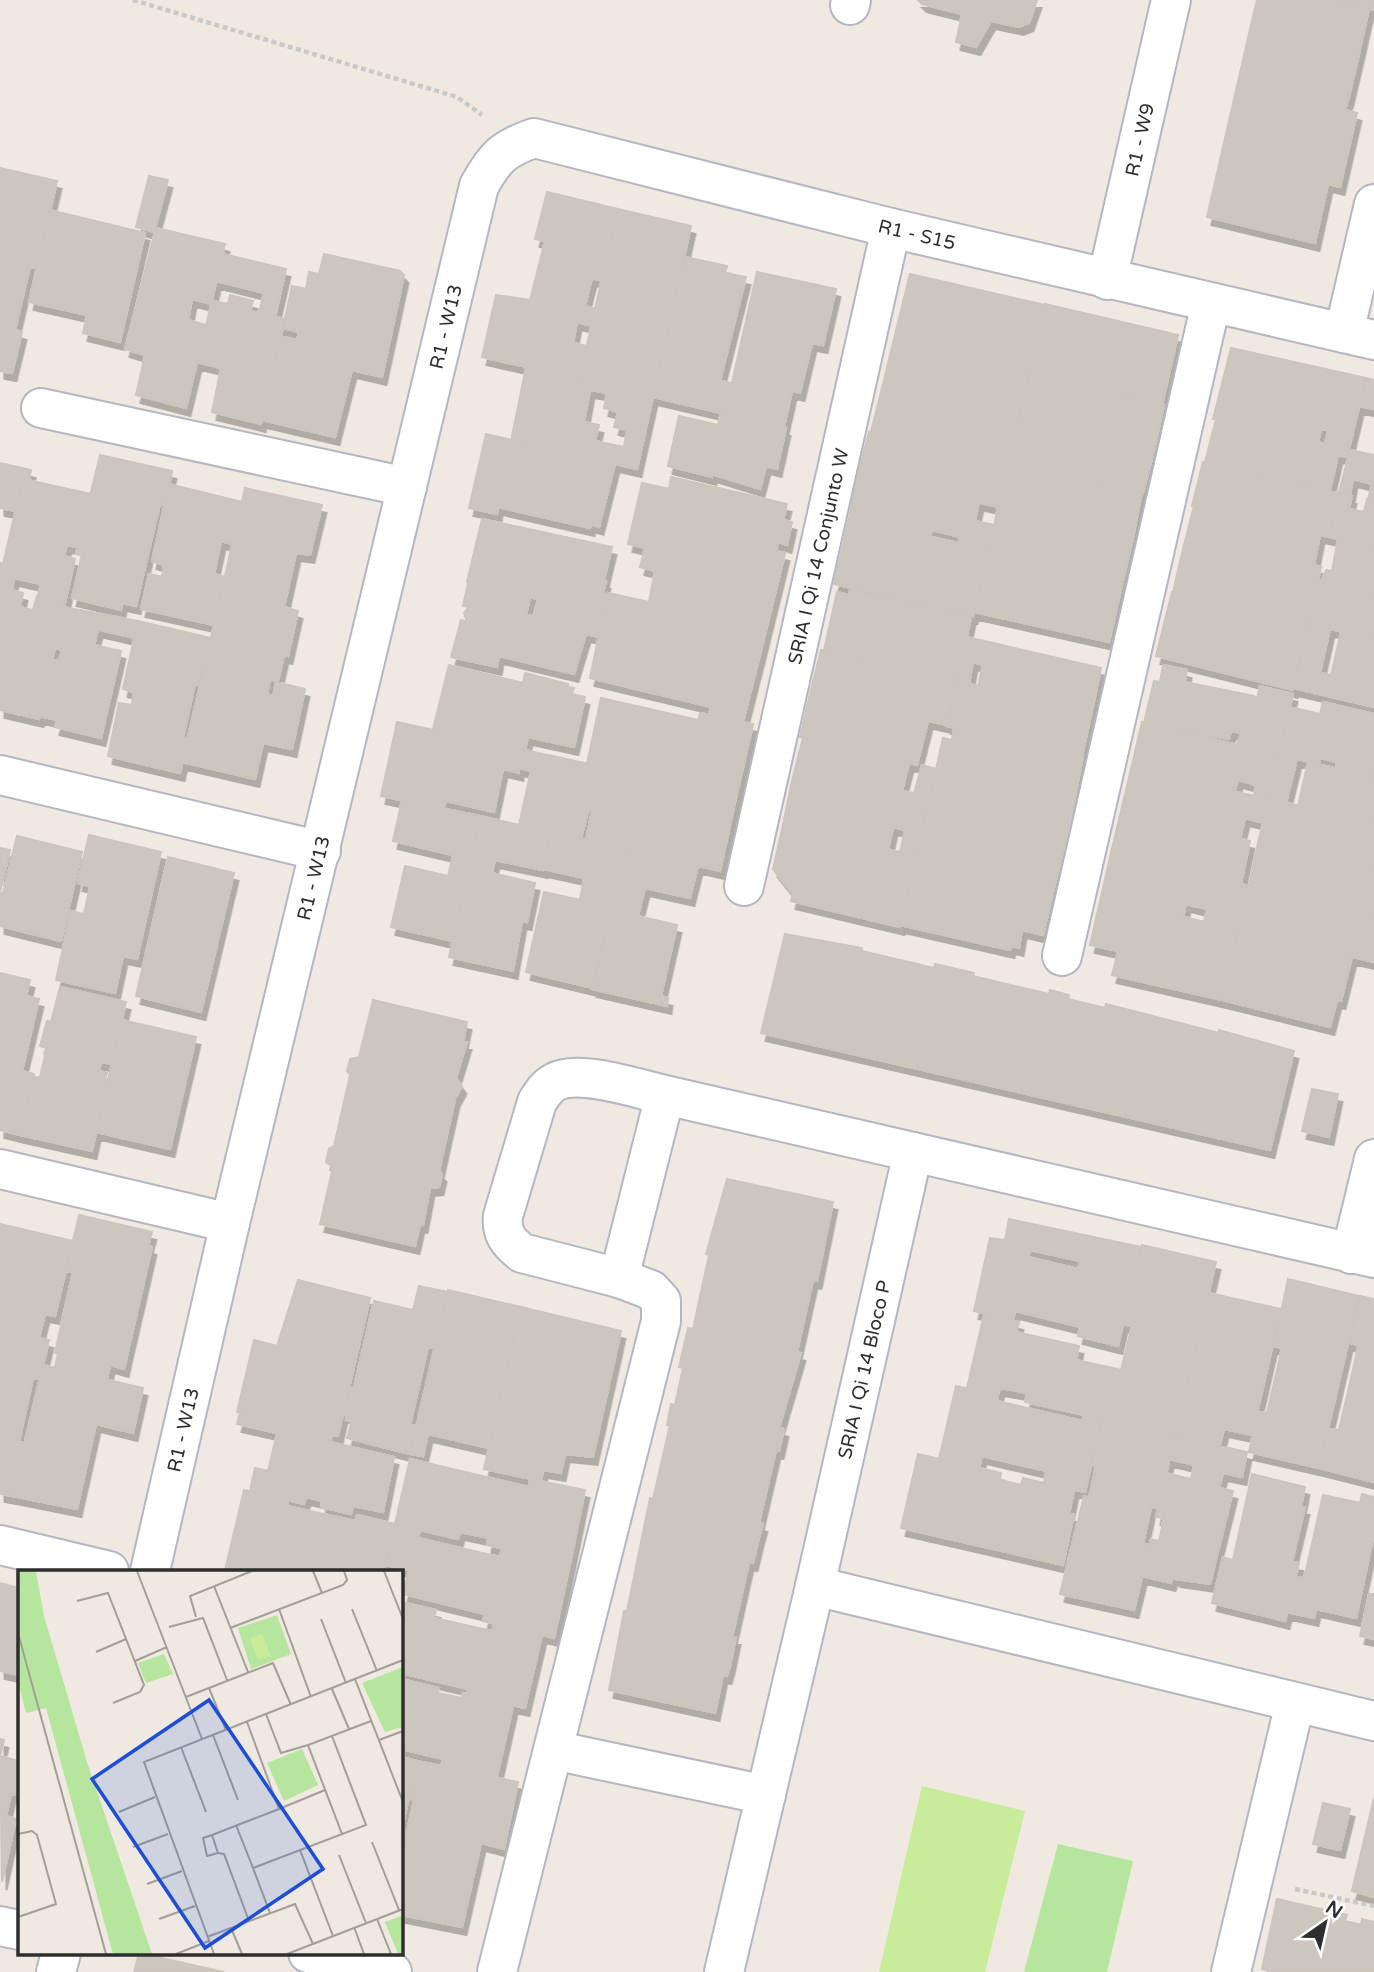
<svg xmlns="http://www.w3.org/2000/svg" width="1374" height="1972" viewBox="0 0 1374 1972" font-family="'Varela Round',sans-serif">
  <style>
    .green { fill: #b6e59e }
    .pitch { fill: #c9ec9a }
    .building { fill: #cbc7bf; stroke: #cbc5ba; stroke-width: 2; fill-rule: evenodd; filter: url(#shadow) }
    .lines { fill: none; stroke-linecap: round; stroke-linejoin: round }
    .minor-casing { stroke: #b4b7c1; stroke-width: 42 }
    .path { stroke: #c9c9c9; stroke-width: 4.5; stroke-dasharray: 5 3.5; stroke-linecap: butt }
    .minor { stroke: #fff; stroke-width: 38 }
    .labels { text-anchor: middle; stroke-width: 5; stroke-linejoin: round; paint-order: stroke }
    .street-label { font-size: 19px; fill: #2e2e2e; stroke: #fff }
    .inset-road { fill: none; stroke: #a29e99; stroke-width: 2 }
    .view { fill: #1d4ed8; fill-opacity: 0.15; stroke: #1d4ed8; stroke-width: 3.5 }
    .inset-edge { fill: none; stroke: #2e2e2e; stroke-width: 3.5 }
  </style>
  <defs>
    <filter id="shadow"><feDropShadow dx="4.5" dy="8" stdDeviation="0" flood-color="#0004"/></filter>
  </defs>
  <rect width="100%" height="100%" fill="#efe9e1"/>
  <path class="green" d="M1058,1844L1133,1861L1107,1972H1024Z"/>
  <path class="pitch" d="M922,1786L1025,1811L985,1972H879Z"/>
  <path class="building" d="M918,0H1037L1029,23L1019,27L991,21L976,47L956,42L962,14L922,4Z
    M1257,0H1330L1369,9L1359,54L1250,29Z
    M1330,0H1374V10L1369,9Z
    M1250,29L1359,54L1349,97L1240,73Z
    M1240,73L1349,97L1345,110L1357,113L1340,187L1328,184L1315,243L1207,217Z
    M0,168L57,181L37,268L30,267L15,330L22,332L12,373L0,371Z
    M149,176L168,180L154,232L136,227Z
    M547,192L618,209L602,281L592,278L585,306L595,309L592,326L577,322L573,343L587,346L579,379L482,357L496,295L530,300L545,241L535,239Z
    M618,209L691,226L653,397L579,379Z
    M50,210L145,233L120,342L83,333L87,315L29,302Z
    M156,228L225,244L211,304L192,299L188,320L206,325L186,408L136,395L145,355L125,349Z
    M223,254L286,269L275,317L259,312L264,293L216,281Z
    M324,254L400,271L404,275L382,377L352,370L335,437L262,420L281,336L297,340L299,332L283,328L292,286L306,289L309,272L319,274Z
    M685,257L727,266L725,273L746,277L720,381L732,383L725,414L653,397Z
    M757,272L836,289L823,345L812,343L800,393L792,391L784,427L725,414Z
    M910,274L1045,305L1029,374L893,343Z
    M230,295L253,301L250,311L285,319L261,424L212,412L221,368L197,362L212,301L228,304Z
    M1045,304L1178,335L1162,405L1029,374Z
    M893,343L1029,374L1018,421L882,388Z
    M1231,348L1366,378L1349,449L1325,444L1328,430H1321L1318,442L1213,419Z
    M526,367L653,397L637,469L511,441ZM590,390L607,393L604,408L618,412L614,427L627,430L624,447L595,441L599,425L584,422Z
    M1029,374L1164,405L1154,450L1018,421Z
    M1366,378L1374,380V409L1359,406Z
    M882,388L1018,421L1008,464L871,432Z
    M721,412L786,428L777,469L766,466L760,489L712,474V477L668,466L679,416L718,425Z
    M1216,419L1325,444L1349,449L1347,457L1338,455L1330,490L1205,462Z
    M1018,421L1154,450L1143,493L1008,464Z
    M869,432L1008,464L998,507L858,474Z
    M486,434L615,464L599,527L591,524L590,528L498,507L497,514L469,508Z
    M1350,450L1374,455V501L1368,499L1372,484L1353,479L1350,495L1339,493Z
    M100,455L172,471L165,505L160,504L136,606L122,603L121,610L72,598L82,555L76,554Z
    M1203,462L1339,493L1329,537L1192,506Z
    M0,463L31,470L29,480L23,479L16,511L0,508Z
    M1008,464L1142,492L1133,538L998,507Z
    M858,474L979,502L975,521L994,525L989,550L959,543L960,537L932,530L930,537L849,518Z
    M671,477L787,504L783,520L792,522L787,545L778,542L776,551L785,553L779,578L628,544L642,483L669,489Z
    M23,479L91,494L78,547L67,545L64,556L75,559L65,603L38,596L41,584L14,578L12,590L0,587V563L3,564Z
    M169,484L242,502L232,544L221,541L214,574L225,577L214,625L141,609L149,574L162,577L164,565L152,561Z
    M245,488L322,505L310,555L296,553L284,607L298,611L288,656L211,638Z
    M1339,493L1352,496L1349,509L1364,512L1367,499L1374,501V547L1329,537Z
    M1194,506L1320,535L1314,565L1321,567L1318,581L1183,549Z
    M998,507L1133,538L1123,581L989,550Z
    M849,518L989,550L973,616L834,584Z
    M482,519L612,547L604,580L606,581L603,593L608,595L603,615L467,582Z
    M1338,539L1374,547V594L1321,582L1326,570L1332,571Z
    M645,548L779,578L761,651L603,615L608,593L649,602L655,571L640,567Z
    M1183,549L1318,581L1308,624L1173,592Z
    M989,550L1123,581L1109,642L974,612Z
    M1318,581L1374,594V639L1308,624Z
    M468,583L530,597L526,615L534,616L538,599L603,615L599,637L586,634L574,674L499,656L497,667L451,657L461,620L467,622L464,613L469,607L463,606Z
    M0,587L23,593L20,607L33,610L37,596L65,603L39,719L0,710Z
    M850,590L971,617L957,682L824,650L837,592L849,595Z
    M1172,592L1308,624L1293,690L1156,656Z
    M64,607L138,621L135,638L100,630L99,626L94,645L121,651L101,738L55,727L57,720L39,716L53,660L59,661L62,650L55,648Z
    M603,615L761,651L743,722L709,715L711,707L590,678Z
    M138,621L211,638L205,664H202L197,685L195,684L183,738H188L180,773L108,756L119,703L132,705L134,692L123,689Z
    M1308,624L1330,629L1320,673L1331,675L1341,632L1374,639V707L1293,688Z
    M967,637L1101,668L1092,711L978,686L983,665L973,662L969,684L956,681Z
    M211,638L284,655L278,681L270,679L267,694L273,696L276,682L305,689L292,749L263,743L255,779L182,762Z
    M821,650L957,682L947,725L810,694Z
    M449,665L523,683L525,673L568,684V687L574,688L572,694L585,697L574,747L528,737L525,750L433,729Z
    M1163,665L1187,670L1185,682L1254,696L1257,699L1260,686L1293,694L1279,755L1237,745L1241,733L1231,731L1229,739L1144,723L1154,681L1160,682Z
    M956,681L1092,711L1082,756L946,726Z
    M810,694L928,721L917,765L800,737Z
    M601,698L698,720L700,713L753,724L736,798L587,764Z
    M1323,702L1374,714V777L1336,768L1337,762L1320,758L1319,764L1279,755L1290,707L1320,714Z
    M397,722L571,760L555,833L519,825L531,771L519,768V773L503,769L494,812L446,801L443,809L381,796Z
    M1142,722L1279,755L1269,799L1254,796L1256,785L1238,780L1235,791L1131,769Z
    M954,728L1083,756L1074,802L936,769L943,738L952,740Z
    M803,738L909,763L902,791L914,793L922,765L936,769L926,813L792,781Z
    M1279,755L1297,759L1286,803L1269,799Z
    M571,760L736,798L720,871L586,840L592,811H588L581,839L555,833Z
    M1308,762L1374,777V822L1298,806Z
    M936,769L1074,802L1065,844L926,813Z
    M1131,769L1269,799L1264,823L1245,818L1240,839L1121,811Z
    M792,781L926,813L917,856L900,852L905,830L893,827L888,850L783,825Z
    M1269,799L1374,822V869L1258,843Z
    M402,800L480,816L453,941L391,927L405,866L448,876L453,855L393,841Z
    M1121,811L1250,841L1241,884L1111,853Z
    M926,813L1065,844L1054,888L917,856Z
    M480,816L551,832L543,870L495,860L492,873L535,883L527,922L522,921L513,971L449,957Z
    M783,825L917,856L900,927L791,901L793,894L773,869Z
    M551,832L625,849L593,988L526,972L544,892L580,900L584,878L543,869Z
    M89,835L161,852L137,959L123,956L115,993L56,980L71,911L84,914L90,886L78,883Z
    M17,836L82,852L61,941L0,926V893L3,894Z
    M1258,843L1374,869V915L1249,886Z
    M0,848L10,850L0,892Z
    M625,849L698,866L690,898L645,888L638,916L677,925L661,996L668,998L667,1006L592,989Z
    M1111,853L1249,886L1238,930L1204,922L1207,909L1186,904L1183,917L1101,897Z
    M917,856L1054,888L1043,935L1022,930L1019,948L1011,946L1010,950L900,925Z
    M168,857L234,873L201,1012L136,996Z
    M1249,886L1374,915V962L1238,930Z
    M1101,897L1238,930L1222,1000L1112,975L1118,951L1090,945Z
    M1238,930L1352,957L1341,1001L1337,1000L1330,1027L1222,1000Z
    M785,934L862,948V951L934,968L935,964L974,973L973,976L1049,994L1050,990L1069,995L1068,999L1105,1008L1106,1004L1219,1033V1030L1294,1051L1270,1150L761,1033Z
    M0,973L30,980L26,996L39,999L22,1071L34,1074L20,1135L0,1130Z
    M60,987L126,1002L112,1064L101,1062L99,1071L107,1073L105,1080L108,1081L92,1151L20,1135L34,1076L40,1077L47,1048L40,1046L47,1021L51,1022Z
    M373,1000L467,1022L463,1042H467L456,1078L462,1086L455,1099L439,1171L442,1174L439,1187L430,1188L423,1225L420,1224L415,1246L320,1224L333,1167L326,1162L329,1149L334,1146L350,1075L347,1071L350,1059L359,1057Z
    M122,1020L196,1037L170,1149L96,1132Z
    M1312,1089L1338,1094L1329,1137L1302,1131Z
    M727,1179L833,1202L817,1281L813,1280L797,1352L801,1353L779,1428L784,1429L779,1451L776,1450L759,1523L763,1524L759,1538L753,1563L749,1562L734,1629L732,1637H736L730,1666L727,1676L723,1675L715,1713L609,1690L624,1611H627L650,1498L653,1499L670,1425H667L671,1404L675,1405L683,1368L679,1367L688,1328L693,1329L709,1255L706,1254Z
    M79,1215L152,1232L148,1246L152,1247L124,1369L110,1365L107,1380L55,1368L58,1353H55L73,1272L66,1271Z
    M1009,1219L1141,1247L1118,1346L1078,1336L1080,1327L1015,1311L1013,1320L974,1311L990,1238L1005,1240ZM1030,1250L1080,1261L1078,1269L1028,1257Z
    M0,1224L73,1241L55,1316L45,1314L39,1338L49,1340L43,1365L0,1355Z
    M1142,1245L1216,1262L1175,1436L1102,1419L1113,1368L1121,1370L1132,1326L1123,1324Z
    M1288,1279L1359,1296L1319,1468L1249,1452L1258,1411L1267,1413L1282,1348L1274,1346Z
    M298,1280L370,1298L338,1436L237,1412L254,1340L277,1346Z
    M419,1286L448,1292L435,1348L428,1347L410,1425L417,1426L410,1454L347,1438L352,1421L346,1420L347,1415L343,1414L350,1386L354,1387L374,1301L413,1310Z
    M448,1290L521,1307L489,1448L428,1434L423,1456L410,1454Z
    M1209,1293L1281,1309L1252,1435L1224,1429L1220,1445L1175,1436Z
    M1360,1296L1374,1299V1482L1319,1468L1328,1428L1339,1430L1354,1365L1358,1345L1350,1343Z
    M521,1307L621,1331L593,1457L565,1454L561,1473L543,1470L541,1481L484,1469Z
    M984,1314L1019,1322L1016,1332L1079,1346L1076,1360L1113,1368L1102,1419L1025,1402L1027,1393L1000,1388L998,1395L967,1388Z
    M0,1355L43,1365L40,1379L33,1378L19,1442L25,1443L12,1496L0,1494Z
    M43,1365L143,1388L133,1433L96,1424L77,1509L12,1496Z
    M956,1386L998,1395L997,1401L1083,1421L1084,1415L1102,1419L1085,1492L1044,1483L1046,1471L982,1456L979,1468L939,1459Z
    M240,1413L332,1435L330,1442L394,1457L383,1512L353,1506L351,1514L321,1507L322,1501L306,1497L304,1504L250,1491L255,1468L268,1471L277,1433L237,1424Z
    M1102,1419L1175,1436L1158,1508L1151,1507L1143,1544L1150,1545L1134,1610L1060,1594L1084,1496L1089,1498L1096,1466L1091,1464Z
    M1175,1436L1247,1452L1242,1477L1223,1473L1219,1488L1233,1491L1210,1584L1176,1579L1174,1575L1171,1583L1142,1576L1151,1539L1159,1541L1164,1518L1156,1517L1166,1473L1191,1479L1194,1465L1169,1459Z
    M918,1454L1001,1473L1000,1480L1021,1485L1023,1478L1074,1490L1069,1514H1074L1063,1565L901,1528Z
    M410,1459L529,1487L530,1479L585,1490L570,1564L487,1545L488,1538L460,1532L458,1539L395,1524Z
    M1252,1474L1305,1487L1301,1507H1305L1292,1562L1299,1563L1285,1621L1212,1603L1223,1557L1233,1560Z
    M244,1490L288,1500L287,1506L356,1521L357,1515L395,1524L384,1571H264L227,1562Z
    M1362,1494L1374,1497V1534L1356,1618L1316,1609L1314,1618L1287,1612L1296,1576L1304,1579L1323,1495L1360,1503Z
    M395,1524L420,1530L418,1538L500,1557L502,1548L570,1564L554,1638L483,1621L485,1614L403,1594L409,1570L385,1565Z
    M227,1562L264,1571H225Z
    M0,1583L19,1588V1675L0,1671Z
    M1369,1594H1374V1639L1360,1636Z
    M401,1602L436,1610L434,1618L492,1631L494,1625L542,1635L525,1708L466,1695L468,1689L401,1673Z
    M401,1679L439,1688L438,1693L462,1698L463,1693L513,1706L497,1777L441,1766L443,1759L401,1749Z
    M0,1739L4,1740L0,1756L19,1761V1795L11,1794L6,1816L16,1819L2,1882Z
    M401,1757L417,1761L401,1833Z
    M417,1761L518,1782L504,1849L481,1843L462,1927L401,1915V1839L405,1840L414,1800L408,1798Z
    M1374,1798V1897L1352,1891Z
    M1323,1803L1350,1809L1340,1850L1313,1844Z
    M1277,1899L1347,1915L1345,1921L1361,1925L1362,1919L1374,1922V1972H1276L1262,1969Z
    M139,1953L224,1972H134Z"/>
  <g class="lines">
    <g class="minor-casing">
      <g id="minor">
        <path d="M850,5L851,0"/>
        <path id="s1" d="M1107,280L1171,0"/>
        <path d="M1344,333L1374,204"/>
        <path d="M41,408L407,487"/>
        <path d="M0,775L321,851"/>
        <path id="s2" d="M744,886L891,228"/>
        <path d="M1062,956L1211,303"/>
        <path d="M665,1095L619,1278L522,1253C508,1242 501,1233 503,1216L537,1102C542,1094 546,1087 555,1082C579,1069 638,1089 665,1095L1374,1258"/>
        <path d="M0,1169L230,1223"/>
        <path d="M1351,1254L1374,1159"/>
        <path d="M0,1545L109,1571"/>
        <path id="s3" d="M150,1571L230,1223L479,186C495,157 503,149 534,138L891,228L1374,340"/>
        <path id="s4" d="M815,1586L913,1152"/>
        <path d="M553,1750L766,1795"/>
        <path d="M0,1926L19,1930"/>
        <path d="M308,1953L392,1972"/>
        <path d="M56,1972L61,1953"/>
        <path d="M497,1972L661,1321V1301L651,1290L619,1278"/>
        <path d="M724,1972L815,1586L1374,1721"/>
        <path d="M1231,1972L1295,1703"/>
      </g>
    </g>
    <path class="path" d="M133,0L457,97L482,115
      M1295,1889L1374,1906"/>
    <use href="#minor" class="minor"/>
  </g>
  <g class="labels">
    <g class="street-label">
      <text dy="7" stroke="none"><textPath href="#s1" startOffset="144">R1 - W9</textPath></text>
      <text dy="7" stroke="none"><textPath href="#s3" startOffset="1894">R1 - S15</textPath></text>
      <text dy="7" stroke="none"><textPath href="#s3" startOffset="1279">R1 - W13</textPath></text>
      <text dy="7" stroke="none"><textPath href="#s2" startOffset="338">SRIA I Qi 14 Conjunto W</textPath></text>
      <text dy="7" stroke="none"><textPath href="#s3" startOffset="712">R1 - W13</textPath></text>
      <text dy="7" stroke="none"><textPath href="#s4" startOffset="222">SRIA I Qi 14 Bloco P</textPath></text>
      <text dy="7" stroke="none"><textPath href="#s3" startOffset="145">R1 - W13</textPath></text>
    </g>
  </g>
  <g transform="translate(18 1570)">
    <rect width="385" height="385" fill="#efe9e1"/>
    <path d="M0,1H18L26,46L69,192L134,384H95L28,138L8,143L0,111ZM259,45L273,84L233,99L220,58ZM146,84L155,104L128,113L120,93ZM385,97V157L367,162L344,113ZM284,179L300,215L266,231L249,193ZM385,345V384H380L367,352Z" fill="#b6e59e"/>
    <path d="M244,64L253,86L240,90L232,68Z" fill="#c9ec9a"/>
    <path class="inset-road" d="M119,1L184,169M295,1L304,23M366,1L385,49M196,16L230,102M59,31L90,23L126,115L122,122L95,133M261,39L293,127M334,39L359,101M178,47L172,26L234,1M303,49L328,113M151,57L185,48L209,110M212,58L325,15L329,10L326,1M0,63L88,384M78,82L108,69M117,91L149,77M337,109L385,232M191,118L208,160M314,119L331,159M168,127L255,93L273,135M248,144L263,183L290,175M229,152L261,239M195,165L220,230M361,170L385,161M163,177L188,242M101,242L137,227M218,255L235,298M0,264L14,261L19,265L38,334L0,347M324,264L290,175L353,151M194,265L200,283L189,286L185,268L194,265L261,239L307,220M354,272L381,340M115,277L150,264M282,280L315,366M200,283L206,284L231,351M321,285L348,353M129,314L164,301M252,343L235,298L348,255L314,166M141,349L177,336M359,349L373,384M336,357L346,384M213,358L224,384M189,367L277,334L295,374M158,384L191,371M196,384L126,192L385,90M269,384L385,339"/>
    <path class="view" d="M191,130L305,299L187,378L74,209Z"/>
    <rect width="385" height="385" class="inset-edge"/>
  </g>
  <g transform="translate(1325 1923) rotate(34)" stroke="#ffffff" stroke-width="5" paint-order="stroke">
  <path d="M0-5L12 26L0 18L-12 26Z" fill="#2e2e2e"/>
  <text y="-10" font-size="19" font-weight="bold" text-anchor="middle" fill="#2e2e2e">N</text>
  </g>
</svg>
